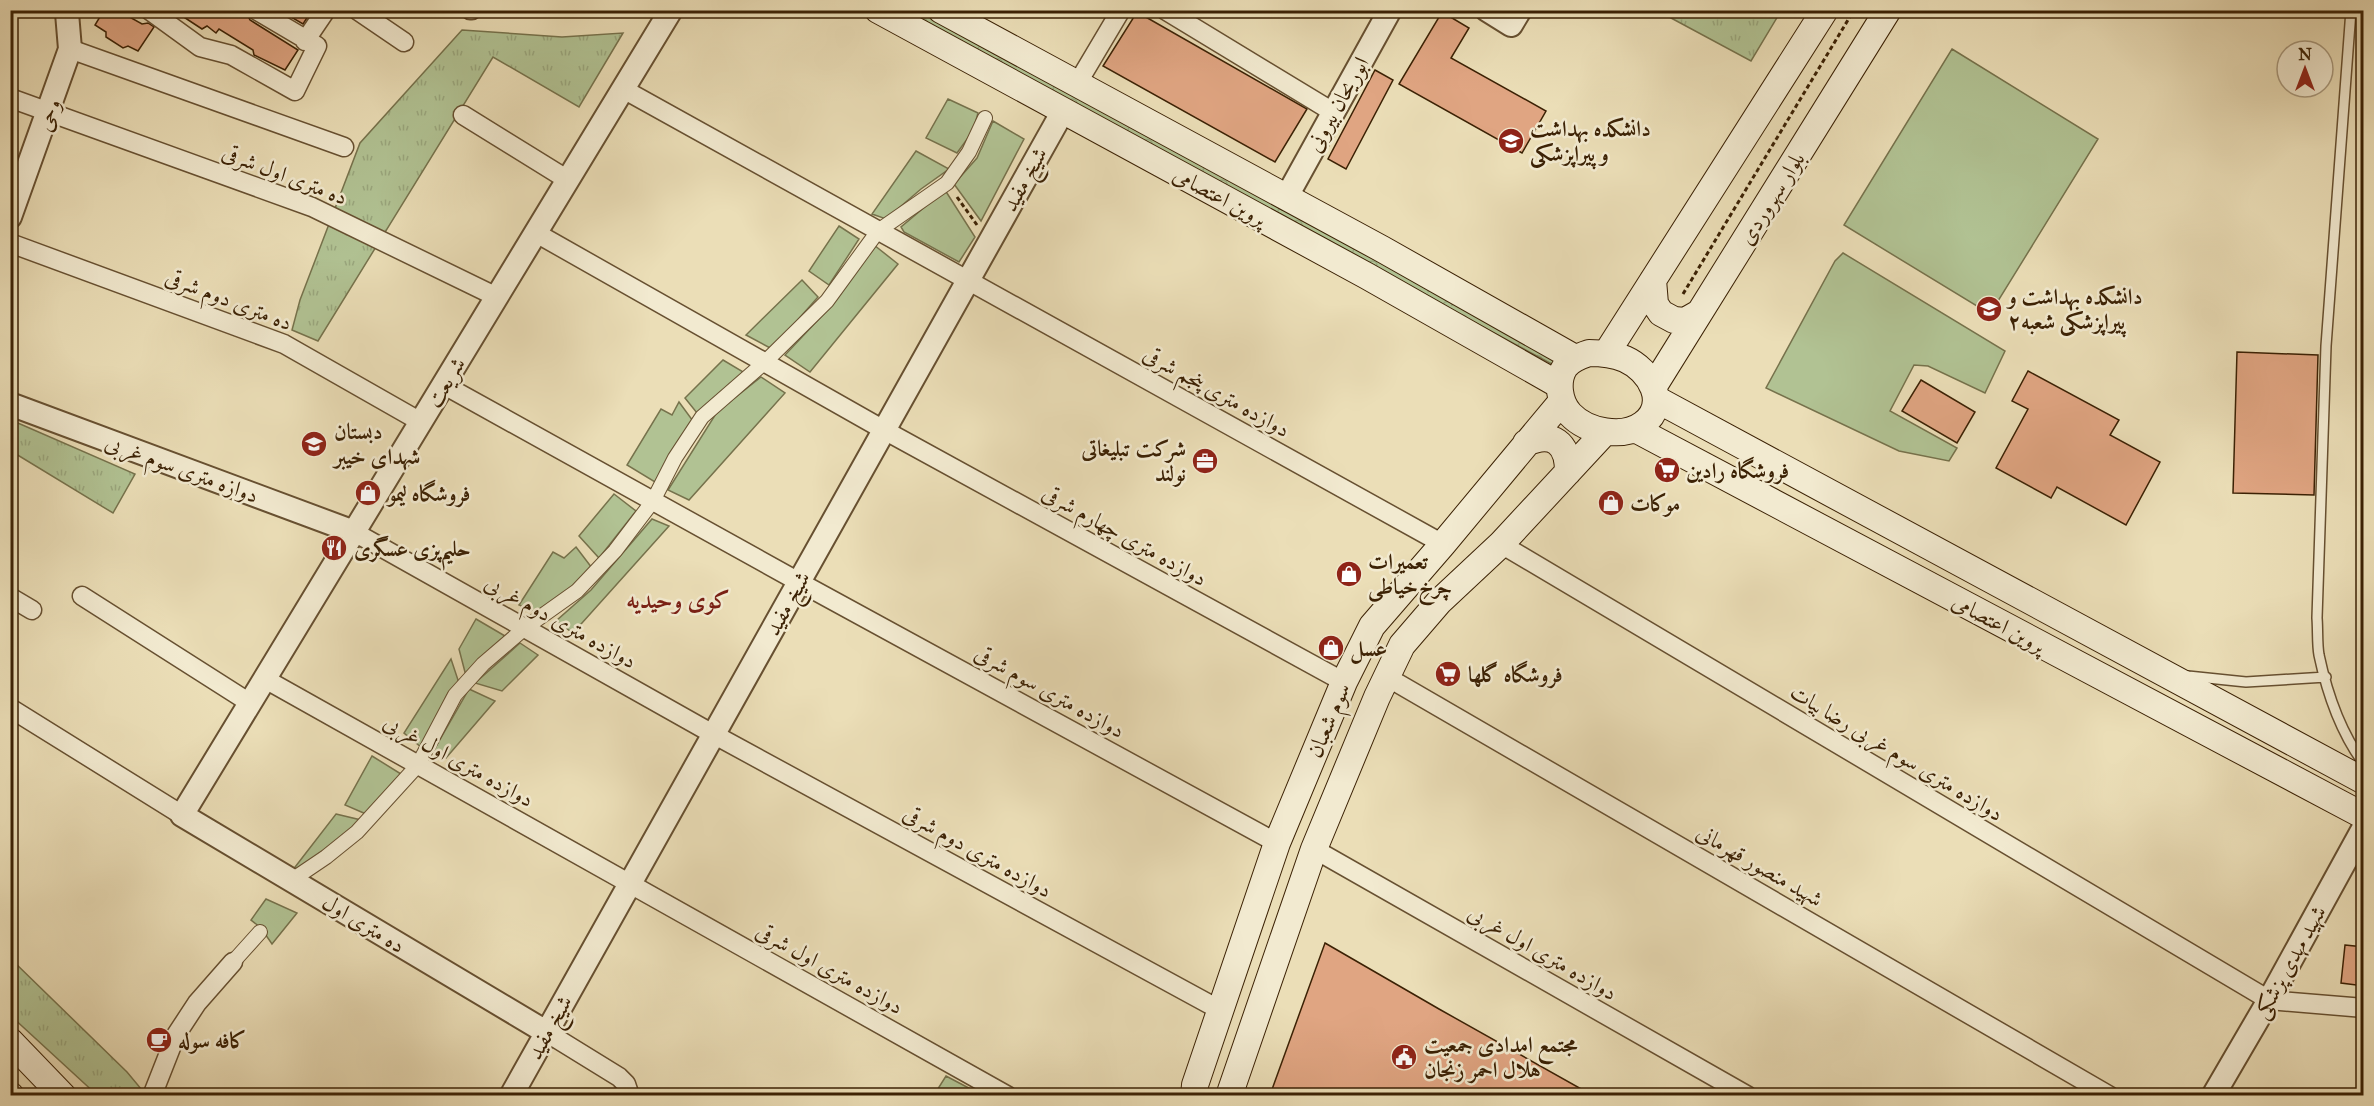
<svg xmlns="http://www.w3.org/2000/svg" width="2374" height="1106" viewBox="0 0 2374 1106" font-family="'IM FELL Great Primer',Amiri,serif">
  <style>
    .green { fill: #b1c293; stroke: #76724c; stroke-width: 1.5 }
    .forest { fill: url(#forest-crowns); stroke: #76724c; stroke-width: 1.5 }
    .park { fill: url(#park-tufts); stroke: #76724c; stroke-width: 1.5 }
    .building { fill: #e0a582; stroke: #3b2104; stroke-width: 1.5 }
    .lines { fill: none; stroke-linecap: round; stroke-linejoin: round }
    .service-casing { stroke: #675031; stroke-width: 12 }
    .pedestrian-casing { stroke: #675031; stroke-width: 16 }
    .minor-casing { stroke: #675031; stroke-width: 21 }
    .tertiary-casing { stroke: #675031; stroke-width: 26 }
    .secondary-casing { stroke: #3b2104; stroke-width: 28 }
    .path { stroke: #3b2104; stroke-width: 3; stroke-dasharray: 4.5 3; stroke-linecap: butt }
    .service { stroke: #f2ead0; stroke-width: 9 }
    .pedestrian { stroke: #f2ead0; stroke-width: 14 }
    .minor { stroke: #f2ead0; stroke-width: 18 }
    .tertiary { stroke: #f2ead0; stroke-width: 22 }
    .secondary { stroke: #f2ead0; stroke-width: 26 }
    .labels { text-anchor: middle; stroke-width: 5; stroke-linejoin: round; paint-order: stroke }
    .street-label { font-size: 22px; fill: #3b2104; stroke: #f2ead0 }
    .poi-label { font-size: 22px; font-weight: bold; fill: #3b2104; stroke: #f2ead0; text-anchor: start }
    .neighbourhood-label { font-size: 24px; font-weight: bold; fill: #7a1f14; stroke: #f2ead0 }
  </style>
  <defs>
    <pattern id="forest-crowns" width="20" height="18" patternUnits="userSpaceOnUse" patternTransform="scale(1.5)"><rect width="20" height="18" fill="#b1c293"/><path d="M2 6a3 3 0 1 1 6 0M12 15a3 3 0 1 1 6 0" fill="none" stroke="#99a67d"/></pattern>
    <pattern id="park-tufts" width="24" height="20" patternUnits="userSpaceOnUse" patternTransform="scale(1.5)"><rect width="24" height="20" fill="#b1c293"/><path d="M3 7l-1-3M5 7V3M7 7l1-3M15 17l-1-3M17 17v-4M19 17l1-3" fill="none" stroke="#99a67d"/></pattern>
  </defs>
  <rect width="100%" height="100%" fill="#ebdeb7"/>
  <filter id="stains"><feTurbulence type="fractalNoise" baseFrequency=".00333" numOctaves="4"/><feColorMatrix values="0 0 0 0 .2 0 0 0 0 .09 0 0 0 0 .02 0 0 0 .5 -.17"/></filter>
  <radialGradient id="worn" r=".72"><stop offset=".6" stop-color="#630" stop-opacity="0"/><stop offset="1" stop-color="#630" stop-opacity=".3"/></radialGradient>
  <path class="green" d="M1952,49L2098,139L1990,314L1844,225Z
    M948,99L978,113L973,131L957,153L926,138Z
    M993,121L1024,139L981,221L954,184L977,158Z
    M916,151L949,169L921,189L886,219L872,214Z
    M945,190L975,237L959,262L904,232L901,227Z
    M839,226L859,239L829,285L809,271Z
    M874,245L898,264L810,372L785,355L833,304Z
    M1843,253L2005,351L1985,393L1928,366L1914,365L1890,411L1957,448L1949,461L1899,451L1766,388L1835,261Z
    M802,280L818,297L772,349L746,335Z
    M723,360L745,373L697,413L685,398Z
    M761,377L785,393L689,500L668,490L717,412Z
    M679,402L693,421L655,482L627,465L661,409L672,415Z
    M614,494L636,511L599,558L579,536Z
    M652,519L669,526L573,633L556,621L591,590Z
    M576,547L592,568L570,590L535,612L519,605L553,552L564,558Z
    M476,619L505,636L466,676L459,649Z
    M520,643L538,655L502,691L475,683Z
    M451,659L459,683L448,693L421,747L404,733Z
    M469,689L495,701L446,758L434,750Z
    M372,756L401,774L366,814L345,805Z
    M336,814L361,820C339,840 318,858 292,871Z
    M266,899L297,913L272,944L261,928L251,920Z
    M946,1076L982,1095H934Z"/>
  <path class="forest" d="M897,11H920L1568,360L1561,369Z"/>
  <path class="park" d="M1658,11L1780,10L1781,11L1751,61Z
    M462,30L562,37L623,33L579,107L493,57L318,341L292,330L300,300L360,143Z
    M11,420L135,474L113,513L11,451Z
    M11,959L127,1072L142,1090L134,1095H97L11,1016Z"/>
  <path class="building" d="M104,10H117L142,24L148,23L154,27L138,51L128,46L123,48L106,37V32L95,25Z
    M173,10H245L250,20L298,50L285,70L254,55L253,50L219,29L216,33L207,26L202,29Z
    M279,10H312L303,24Z
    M1137,12L1307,109L1275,162L1103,66Z
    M1442,12L1469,28L1451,58L1546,111L1522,153L1399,84Z
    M1375,70L1393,80L1346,169L1328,159Z
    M2237,352L2318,355L2314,495L2233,493Z
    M2028,371L2119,420L2110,435L2160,462L2126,525L2057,487L2051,498L1996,468L2028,409L2012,401Z
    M1921,380L1975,412L1957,443L1902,411Z
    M1325,943L1439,1009L1592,1095H1270Z
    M2345,945L2364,947V986L2341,983Z"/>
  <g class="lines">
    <g class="service-casing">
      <path id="service" d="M2351,10L2326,346L2317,618C2318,630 2317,644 2319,655C2327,693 2341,733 2364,764
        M2188,676L2246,682L2326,677"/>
    </g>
    <g class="pedestrian-casing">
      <path id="pedestrian" d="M292,880L326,857L357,832L418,765L455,695L483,664L525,628L577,591L615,551L653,501L675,458L702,417L765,362L827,301L878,231L947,183L969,152L985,118
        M233,962L260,932"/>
    </g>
    <g class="minor-casing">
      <path id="minor" d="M149,10L200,47L231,55L295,91L317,46L256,10
        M357,10L404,42
        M470,10H472
        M1165,10L1333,112
        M305,41L326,10
        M70,49L344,147
        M1077,84L1121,10
        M623,89L1443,544
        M10,98L312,207L497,297
        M463,115L568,180
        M536,233L884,430L1344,682
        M10,243L284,344L421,422
        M444,385L799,582L1277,843
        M354,532L713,734L1220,1010
        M1501,544L2269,1000L2364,1008
        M82,596L250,703
        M10,597L32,610
        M1387,677L2110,1096
        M265,679L1008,1096
        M10,708L182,815
        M1314,849L1748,1096
        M546,1032L619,1077L626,1084L630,1096
        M152,1096L176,1035L197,1003L233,962"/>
    </g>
    <g class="tertiary-casing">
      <path id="tertiary" d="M1487,10L1511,25L1520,10
        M1286,198L1390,10
        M10,217L70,49L67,13L69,10
        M10,404L354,532
        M546,1032L182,815L671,10
        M511,1096L1063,111
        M2213,1096L2269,1000L2364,827"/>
    </g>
    <g class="secondary-casing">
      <path id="secondary" d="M878,10L1367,276L1559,385
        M941,10L1382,249L1575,358
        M1653,280L1655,304L1661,313L1674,320L1685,321L1699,313
        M1589,353C1601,353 1613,354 1625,359C1650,370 1670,404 1643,424C1623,439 1587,432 1570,414C1559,402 1556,381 1565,367C1571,359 1580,356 1589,353Z
        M1606,354L1825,10
        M1654,386L1888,10
        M1656,399L2364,781
        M1635,429L2364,816
        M1526,443C1553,431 1568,443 1568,472
        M10,1041L63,1096
        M10,1095L11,1096
        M1194,1096L1195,1085L1277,843L1344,682L1372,626L1443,544L1562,401
        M1229,1096L1314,849L1377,697L1402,645L1439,602L1501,544L1605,432"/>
    </g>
    <path class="path" d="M957,197L977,225
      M1683,294L1854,10"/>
    <use href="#service" class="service"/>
    <use href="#pedestrian" class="pedestrian"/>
    <use href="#minor" class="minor"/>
    <use href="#tertiary" class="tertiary"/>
    <use href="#secondary" class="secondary"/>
  </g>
  <defs>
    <g id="university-disc" transform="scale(1.35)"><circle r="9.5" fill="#8f2418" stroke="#f2ead0"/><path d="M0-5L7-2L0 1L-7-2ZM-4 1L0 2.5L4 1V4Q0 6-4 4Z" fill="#fff"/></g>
    <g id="school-disc" transform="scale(1.35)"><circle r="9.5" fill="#8f2418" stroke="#f2ead0"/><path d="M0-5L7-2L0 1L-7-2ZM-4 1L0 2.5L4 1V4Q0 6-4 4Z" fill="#fff"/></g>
    <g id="office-disc" transform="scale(1.35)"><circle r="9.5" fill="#8f2418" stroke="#f2ead0"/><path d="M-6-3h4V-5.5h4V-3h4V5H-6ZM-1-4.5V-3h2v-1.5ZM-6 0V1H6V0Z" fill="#fff"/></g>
    <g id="supermarket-disc" transform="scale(1.35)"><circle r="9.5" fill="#8f2418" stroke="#f2ead0"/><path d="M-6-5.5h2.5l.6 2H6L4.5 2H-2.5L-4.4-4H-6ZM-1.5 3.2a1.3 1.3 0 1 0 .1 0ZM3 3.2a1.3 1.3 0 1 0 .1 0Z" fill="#fff"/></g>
    <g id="shop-disc" transform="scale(1.35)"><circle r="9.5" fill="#8f2418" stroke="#f2ead0"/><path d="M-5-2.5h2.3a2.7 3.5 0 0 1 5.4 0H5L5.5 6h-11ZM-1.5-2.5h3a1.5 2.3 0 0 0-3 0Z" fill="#fff"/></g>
    <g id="restaurant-disc" transform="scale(1.35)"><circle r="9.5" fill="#8f2418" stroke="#f2ead0"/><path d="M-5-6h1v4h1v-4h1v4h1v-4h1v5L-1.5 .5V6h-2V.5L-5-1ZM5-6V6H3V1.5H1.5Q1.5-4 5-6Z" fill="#fff"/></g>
    <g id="cafe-disc" transform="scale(1.35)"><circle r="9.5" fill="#8f2418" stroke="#f2ead0"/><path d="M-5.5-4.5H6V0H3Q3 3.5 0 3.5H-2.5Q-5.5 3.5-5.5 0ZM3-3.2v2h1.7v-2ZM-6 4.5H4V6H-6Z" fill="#fff"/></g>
    <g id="civic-disc" transform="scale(1.35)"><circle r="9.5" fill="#8f2418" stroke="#f2ead0"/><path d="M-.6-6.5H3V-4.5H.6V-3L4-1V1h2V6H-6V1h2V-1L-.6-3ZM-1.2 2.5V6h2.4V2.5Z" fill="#fff"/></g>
  </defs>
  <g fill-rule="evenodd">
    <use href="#university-disc" x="1511" y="141"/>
    <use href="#university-disc" x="1989" y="309"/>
    <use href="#school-disc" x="314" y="444"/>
    <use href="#office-disc" x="1205" y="461"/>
    <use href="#supermarket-disc" x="1667" y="470"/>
    <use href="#shop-disc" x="368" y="493"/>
    <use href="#shop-disc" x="1611" y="503"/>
    <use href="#restaurant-disc" x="334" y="548"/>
    <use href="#shop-disc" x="1349" y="574"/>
    <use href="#shop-disc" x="1331" y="648"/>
    <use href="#supermarket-disc" x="1448" y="674"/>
    <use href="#cafe-disc" x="159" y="1040"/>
    <use href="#civic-disc" x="1404" y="1057"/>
  </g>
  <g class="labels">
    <g class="street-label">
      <text transform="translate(1337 104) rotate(-61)" y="8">ابوریحان بیرونی</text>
      <text transform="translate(48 115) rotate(-71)" y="8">وحی</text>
      <text transform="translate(285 174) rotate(21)" y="8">ده متری اول شرقی</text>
      <text transform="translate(1024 179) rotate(-61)" y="8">شیخ مفید</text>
      <text transform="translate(1220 196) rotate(28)" y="8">پروین اعتصامی</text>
      <text transform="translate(1771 198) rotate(-58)" y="8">بلوار سهروردی</text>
      <text transform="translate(229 299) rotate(21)" y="8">ده متری دوم شرقی</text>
      <text transform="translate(445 382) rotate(-59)" y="8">شریعت</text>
      <text transform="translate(1217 391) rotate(29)" y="8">دوازده متری پنجم شرقی</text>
      <text transform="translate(182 468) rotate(20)" y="8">دوازه متری سوم غربی</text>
      <text transform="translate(1125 535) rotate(29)" y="8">دوازده متری چهارم شرقی</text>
      <text transform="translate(787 603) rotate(-61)" y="8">شیخ مفید</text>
      <text transform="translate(561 621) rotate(29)" y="8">دوازده متری دوم غربی</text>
      <text transform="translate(1999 623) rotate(28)" y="8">پروین اعتصامی</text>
      <text transform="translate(1050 691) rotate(29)" y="8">دوازده متری سوم شرقی</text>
      <text transform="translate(1328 720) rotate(-67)" y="8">سوم شعبان</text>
      <text transform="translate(1897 752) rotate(31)" y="8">دوازده متری سوم غربی رضا بیات</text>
      <text transform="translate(459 760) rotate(29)" y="8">دوازده متری اول غربی</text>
      <text transform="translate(978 851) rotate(29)" y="8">دوازده متری دوم شرقی</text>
      <text transform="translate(1760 865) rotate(30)" y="8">شهید منصور قهرمانی</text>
      <text transform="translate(364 923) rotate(31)" y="8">ده متری اول</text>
      <text transform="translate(1543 952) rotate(30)" y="8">دوازده متری اول غربی</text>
      <text transform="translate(2289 962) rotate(-61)" y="8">شهید مهدی پزشکی</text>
      <text transform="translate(830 968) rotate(29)" y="8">دوازده متری اول شرقی</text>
      <text transform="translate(549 1027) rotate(-61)" y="8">شیخ مفید</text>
    </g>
    <g class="poi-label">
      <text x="1530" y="136">دانشکده بهداشت<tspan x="1530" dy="25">و پیراپزشکی</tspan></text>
      <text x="2008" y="304">دانشکده بهداشت و<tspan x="2008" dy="25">پیراپزشکى شعبه۲</tspan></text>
      <text x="334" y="439">دبستان<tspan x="334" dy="25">شهدای خیبر</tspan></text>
      <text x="1186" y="456" text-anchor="end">شرکت تبلیغاتی<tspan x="1186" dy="25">نولند</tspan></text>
      <text x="1686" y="478">فروشگاه رادین</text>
      <text x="388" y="501">فروشگاه لیمو</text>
      <text x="1630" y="511">موکات</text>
      <text x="354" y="556">حلیم‌پزی عسگری</text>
      <text x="1368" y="569">تعمیرات<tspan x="1368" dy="25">چرخ‌خیاطی</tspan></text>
      <text x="1350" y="656">عسل</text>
      <text x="1468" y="682">فروشگاه گلها</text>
      <text x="178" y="1048">کافه سوله</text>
      <text x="1424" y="1052">مجتمع امدادی جمعیت<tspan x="1424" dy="25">هلال احمر زنجان</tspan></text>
    </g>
    <g class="neighbourhood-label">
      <text x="678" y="608">کوی وحیدیه</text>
    </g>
  </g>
  <rect width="2374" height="1106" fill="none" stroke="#ebdeb7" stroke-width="36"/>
  <rect x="12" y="12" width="2350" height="1082" fill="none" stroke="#3b2104" stroke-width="3"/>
  <rect x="18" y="18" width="2338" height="1070" fill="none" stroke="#3b2104" stroke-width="1.5"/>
  <g transform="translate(2305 69)"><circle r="28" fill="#f2ead0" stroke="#a99a7e" stroke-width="1.5"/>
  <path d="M0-4.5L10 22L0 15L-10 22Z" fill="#8f2418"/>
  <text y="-9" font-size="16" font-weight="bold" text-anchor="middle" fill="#3b2104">N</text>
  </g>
  <rect width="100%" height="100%" filter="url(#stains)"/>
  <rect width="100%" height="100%" fill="url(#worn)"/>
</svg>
